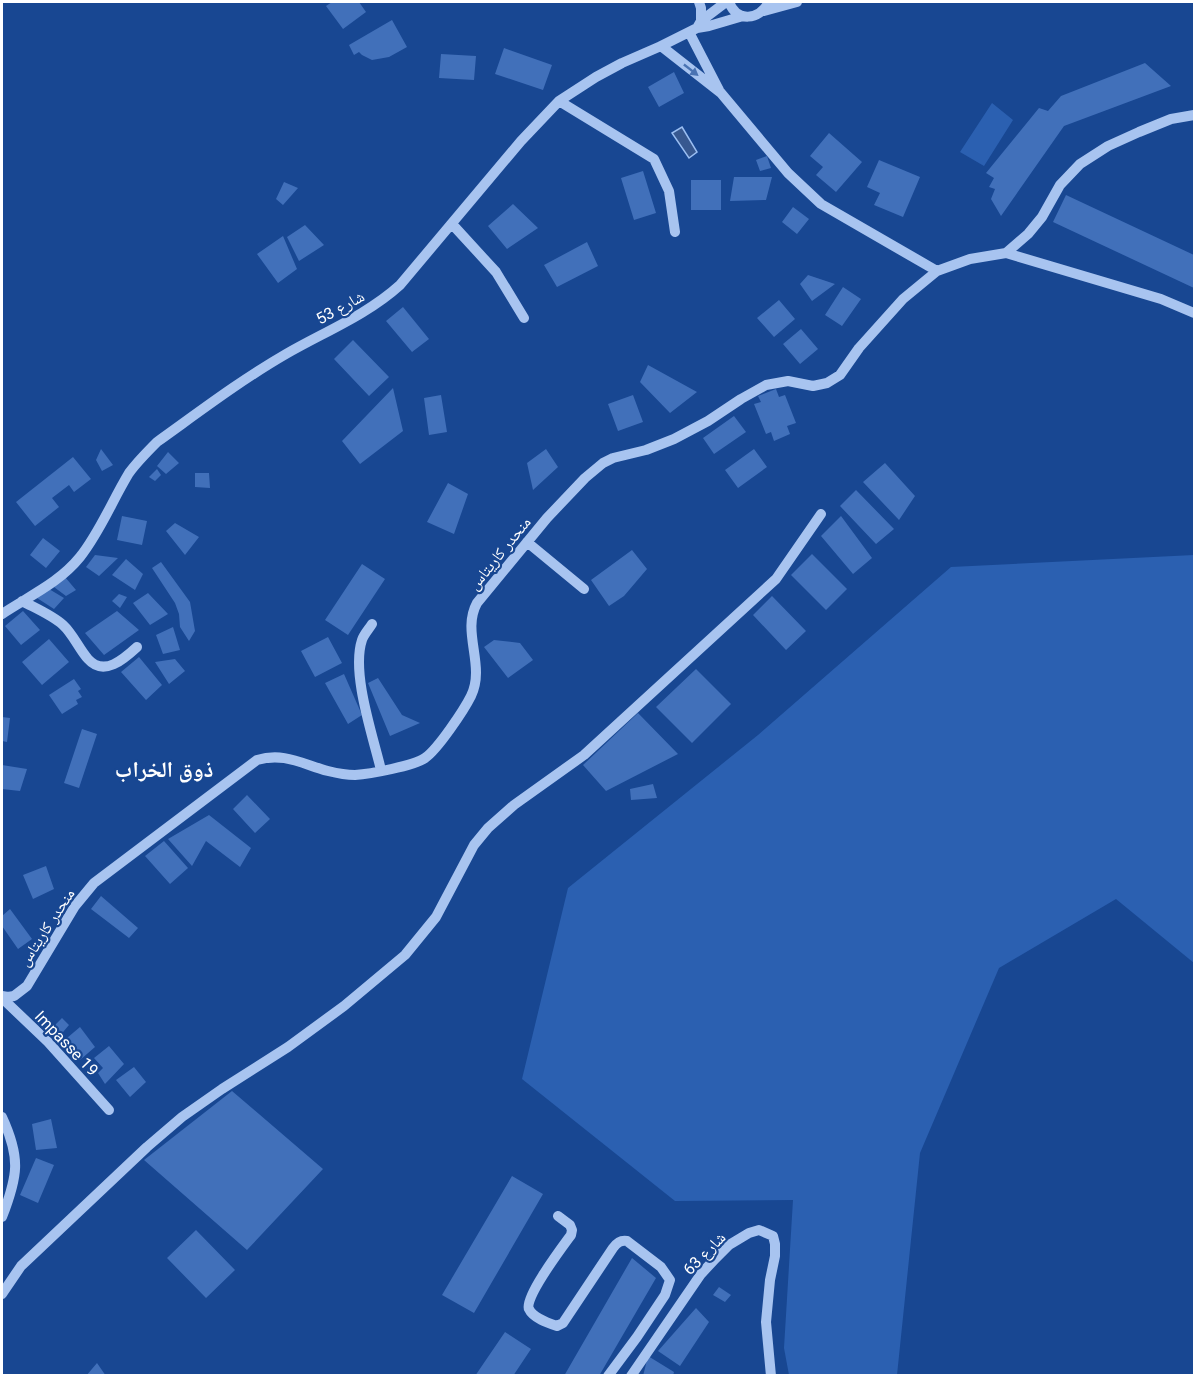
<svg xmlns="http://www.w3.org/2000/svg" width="1196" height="1377" viewBox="0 0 1196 1377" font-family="Roboto,'Noto Naskh Arabic',sans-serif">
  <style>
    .green { fill: #2b60b1 }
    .water { fill: #375890; stroke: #9abef2; stroke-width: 1.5 }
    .building { fill: #4170ba }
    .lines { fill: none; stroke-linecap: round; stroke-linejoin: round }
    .minor { stroke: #a8c4f0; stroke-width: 10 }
    .oneway { fill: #4a73b3 }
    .labels { text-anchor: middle; stroke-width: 4.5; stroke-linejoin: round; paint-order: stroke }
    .street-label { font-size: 16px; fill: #fff; stroke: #184792 }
    .district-label { font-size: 22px; font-weight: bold; fill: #fff; stroke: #184792 }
  </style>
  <rect width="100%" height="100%" fill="#184792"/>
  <path class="green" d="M992,103L1013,120L984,166L960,152Z
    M1194,555V963L1116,899L999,968L920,1153L897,1375H789L784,1348L793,1200L675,1201L522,1079L568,888L758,735L951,567Z"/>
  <path class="water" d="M682,127L697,152L689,158L672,133Z"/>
  <path class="building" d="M332,2H359L366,12L343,29L326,6Z
    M392,20L407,47L389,57L372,60L362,55L359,52L354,55L349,45Z
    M504,48L552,65L543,90L495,74Z
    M441,54L476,56L474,80L439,78Z
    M1145,63L1171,86L1064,126L1001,216L991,199L995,189L989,187L994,178L986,173L1039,108L1048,111L1061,96Z
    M674,72L684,93L659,107L648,87Z
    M829,133L862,162L836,192L816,175L823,167L810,156Z
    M767,156L771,168L760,171L756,160Z
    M879,160L920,177L903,217L874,205L880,193L867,187Z
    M643,171L656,213L634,220L621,178Z
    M734,177H772L766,200L730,201Z
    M691,180H721V210H691Z
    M284,182L298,188L283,205L276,199Z
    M1066,195L1194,255V288L1053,222Z
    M513,204L538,228L507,249L488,226Z
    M793,207L809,219L797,234L782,222Z
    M305,225L324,245L299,261L287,237Z
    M283,236L297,269L278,283L257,254Z
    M587,242L598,266L557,287L544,265Z
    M808,275L835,284L812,301L800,284Z
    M843,287L861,299L842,326L825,315Z
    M779,300L795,319L774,337L757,318Z
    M403,307L429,339L412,352L386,321Z
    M801,329L818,349L800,364L783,344Z
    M353,340L389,377L369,396L334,359Z
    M648,365L697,392L670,413L640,382Z
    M393,388L403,431L360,464L342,441Z
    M776,389L779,397L785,395L796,423L787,426L790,434L774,441L771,432L766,434L754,404L761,402L758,396Z
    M441,395L447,432L429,435L424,398Z
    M633,395L643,422L618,431L608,404Z
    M734,416L746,432L714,454L703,438Z
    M101,449L113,465L102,471L96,460Z
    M546,449L558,467L533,490L527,463Z
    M754,449L767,467L738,488L725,470Z
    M168,452L179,463L166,474L157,466Z
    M73,457L91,479L74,492L69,485L52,498L59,507L35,526L16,502Z
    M885,463L915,496L899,520L863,482Z
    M157,469L161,475L155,481L149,477Z
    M195,473H209L210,488L195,487Z
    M448,483L468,494L454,534L427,522Z
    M856,490L894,529L876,544L840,506Z
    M122,516L147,521L142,545L117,540Z
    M841,516L872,558L853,574L821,536Z
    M175,523L199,537L185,555L166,531Z
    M43,538L60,551L46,568L30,555Z
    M632,550L647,569L624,596L609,606L591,580Z
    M812,554L847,589L826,610L791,575Z
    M95,555L118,558L99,576L86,567Z
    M126,559L143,574L135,590L112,575Z
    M161,562L190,602L195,631L189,641L180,627L179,614L175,603L152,568Z
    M362,564L385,579L348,635L325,620Z
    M65,577L76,590L66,596L54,587Z
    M49,589L64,598L54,609L37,598Z
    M148,593L168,614L150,625L133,603Z
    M119,594L127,597L120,608L112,601Z
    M772,596L806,631L786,650L753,615Z
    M23,611L40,630L21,645L5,626Z
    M117,611L139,630L104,655L85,633Z
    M173,627L180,650L163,654L156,635Z
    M328,637L342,663L315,677L301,651Z
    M49,639L69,662L42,685L22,662Z
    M494,640L520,643L533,660L508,678L484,647Z
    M139,657L162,685L146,700L121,672Z
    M175,659L185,671L169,684L155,662Z
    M696,669L731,704L692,743L656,707Z
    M344,674L362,715L348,724L325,683Z
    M378,678L402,715L420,723L390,736L368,683Z
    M74,679L81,689L78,691L82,697L76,700L78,704L62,714L49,695Z
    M638,713L678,754L606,791L583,765Z
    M2,717L10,718L7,742L2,741Z
    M82,729L97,734L79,788L64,783Z
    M2,765L27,769L20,791L2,789Z
    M653,784L657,798L631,800L630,789Z
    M247,795L270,819L255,833L233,809Z
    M209,815L251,848L240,867L206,841L192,866L168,839Z
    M164,841L188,868L170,884L145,856Z
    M46,866L54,889L33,899L23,875Z
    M101,896L138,928L129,938L91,909Z
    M10,909L32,939L18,949L2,926V916Z
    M62,1018L69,1025L58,1038L50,1030Z
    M80,1027L95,1047L80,1060L67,1038Z
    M109,1046L124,1064L105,1084L98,1073L103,1068L94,1058Z
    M134,1067L146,1082L130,1097L116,1080Z
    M232,1091L323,1169L247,1250L144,1160Z
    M51,1119L57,1148L36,1150L32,1124Z
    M36,1158L54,1165L38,1203L20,1195Z
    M512,1176L543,1194L474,1313L442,1295Z
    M196,1230L235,1270L206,1298L167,1258Z
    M632,1258L656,1278L599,1376H564Z
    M719,1287L731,1295L725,1302L713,1295Z
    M696,1308L709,1322L680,1366L658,1351Z
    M505,1332L531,1349L513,1376H475Z
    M648,1356L674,1372L673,1376H643Z
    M97,1363L106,1376H86Z"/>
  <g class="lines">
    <path class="minor" d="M699,2L701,8V21
      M729,2C737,23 759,20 769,2
      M764,11L797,2
      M697,28L701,21L726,2
      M689,32L719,90
      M661,46L721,93L788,173L821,204L937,271
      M559,101L654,159L669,191L675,232
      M452,224L496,272L524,318
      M1006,253L1028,234L1042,217L1060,185L1080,164L1108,146L1139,132L1171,119L1194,115
      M527,542L584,589
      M22,601C35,608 52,615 63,625C73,634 79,649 88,659C104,677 124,659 137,647
      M2,614C29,596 59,583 80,557C100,532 112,501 129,473C137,462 147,452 157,442C199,412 241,380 286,354C324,332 367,315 400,285L521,141L559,101L596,77L622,63L661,46L697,28L709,26L743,16
      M372,624C369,629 364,634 362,640C351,673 373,736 381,770
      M2,996L8,997L14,996L27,986L75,906L94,883L257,760C284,752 302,764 328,771C336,773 346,775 355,775C370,774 413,766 425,758C438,749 464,710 471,696C486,665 461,632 477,603L547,518L585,478L603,463L613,458L646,450L674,439L708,421L741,399L766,385L788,381L813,386L827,383L840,375L859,348L903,299L937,271L970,259L1006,253L1161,299L1194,313
      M2,998L48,1042L109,1110
      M2,1117C21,1158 18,1176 2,1217
      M558,1216L570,1225L572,1230L571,1235C563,1246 523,1299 529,1309C533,1318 548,1323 557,1326L563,1323L613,1248C617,1243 620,1240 627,1241L661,1267L670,1280L665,1295L637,1337L608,1376
      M2,1294L21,1266L147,1147L182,1117L222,1089L288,1047L344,1006L405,955L436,917L474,845L488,828L514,805L584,755L776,579L821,514
      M631,1376L701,1274L714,1260L729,1245L749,1233L759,1230L773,1236L775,1244V1256L770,1280L766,1322L771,1376"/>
  </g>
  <defs><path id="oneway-solid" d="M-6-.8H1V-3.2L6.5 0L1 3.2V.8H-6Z" transform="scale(1.5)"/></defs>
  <use class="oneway" href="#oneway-solid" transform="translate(691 70) rotate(38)"/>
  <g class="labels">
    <g class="street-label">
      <text transform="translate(340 307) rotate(-29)" y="6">شارع 53</text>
      <text transform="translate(499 553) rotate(-51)" y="6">منحدر كاريتاس</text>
      <text transform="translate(46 927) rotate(-57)" y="6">منحدر كاريتاس</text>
      <text transform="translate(67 1043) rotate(46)" y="6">Impasse 19</text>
      <text transform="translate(704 1253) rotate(-46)" y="6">شارع 63</text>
    </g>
    <g class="district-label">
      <text x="164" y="777">ذوق الخراب</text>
    </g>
  </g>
  <rect width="1196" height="1377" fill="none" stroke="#ffffff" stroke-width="6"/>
</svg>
